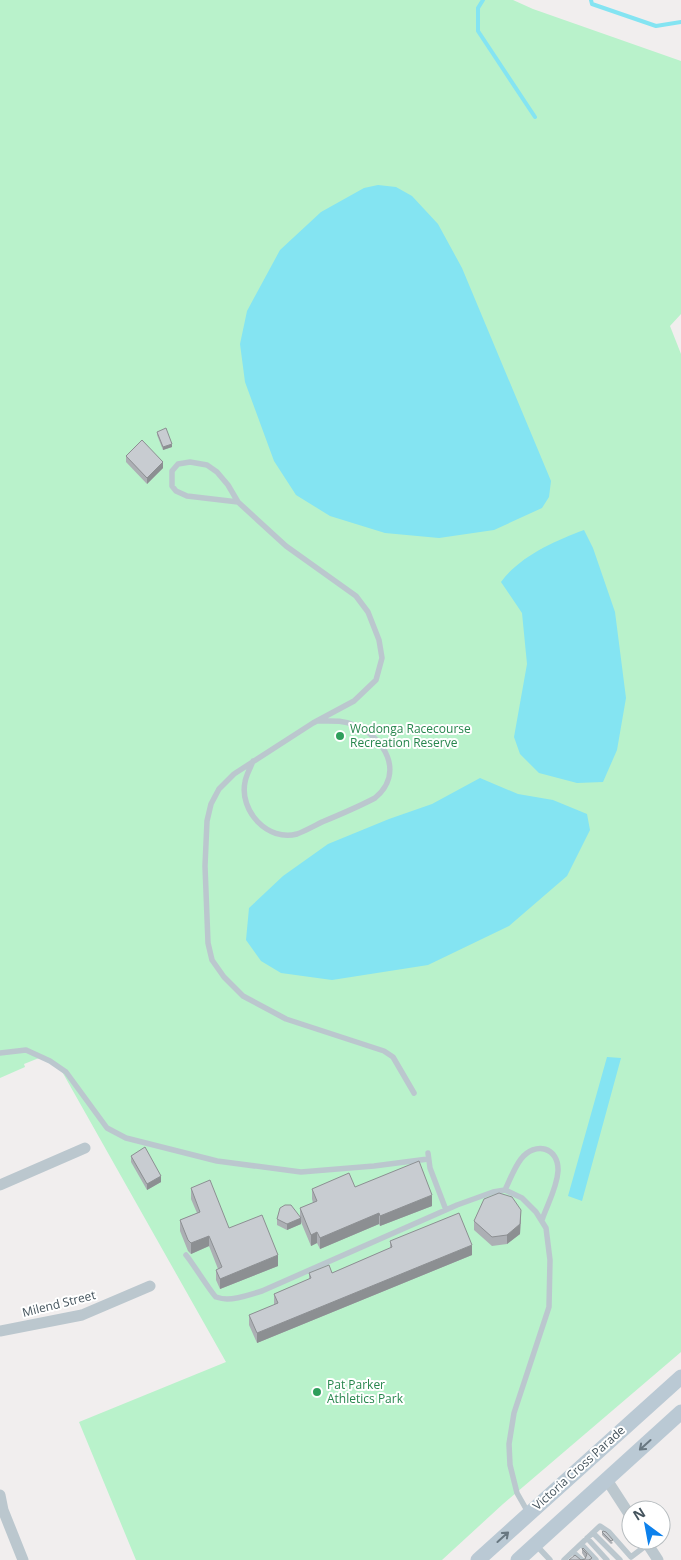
<svg xmlns="http://www.w3.org/2000/svg" width="681" height="1560" viewBox="0 0 681 1560" font-family="'Open Sans',sans-serif">
  <style>
    .green { fill: #b9f2cb }
    .water { fill: #84e4f2 }
    .lines { fill: none; stroke-linecap: round; stroke-linejoin: round }
    .stream { stroke: #84e4f2; stroke-width: 4 }
    .lane { stroke: #bbc7ce; stroke-width: 5.5 }
    .street { stroke: #bbc7ce; stroke-width: 11 }
    .secondary { stroke: #bac9d4; stroke-width: 15 }
    .wall { fill: #acafb4 }
    .shaded-wall { fill: #8c8f92 }
    .building { fill: #c8ccd1; stroke: #8c8f92 }
    .oneway { stroke: #687781 }
    .leisure-dot { fill: #2e9e5b; stroke: #fff; stroke-width: 2 }
    .labels { text-anchor: middle; stroke-width: 4; stroke-linejoin: round; paint-order: stroke }
    .leisure-label { font-size: 12px; fill: #27864d; stroke: #fff; text-anchor: start }
    .street-label { font-size: 12px; fill: #45545d; stroke: #fff }
  </style>
  <rect width="100%" height="100%" fill="#f1eeee"/>
  <path class="green" d="M0,0H513L533,9L681,61V314L670,326L681,354V1352L503,1504L442,1560H136L79,1422L226,1362L60,1068L39,1058L24,1064L25,1067L0,1078Z"/>
  <path class="water" d="M378,185L396,187L412,196L438,224L462,268L551,481L549,497L542,508L494,530L439,538L385,533L330,516L296,495L274,461L245,382L240,344L247,311L280,250L321,212L364,188Z
    M584,530L593,548L615,612L626,698L617,750L603,782L577,783L539,773L520,754L514,737L527,664L522,613L501,582C520,556 555,541 584,530Z
    M480,778L518,794L553,800L587,814L590,830L567,876L509,926L428,965L332,980L281,973L261,961L246,940L249,908L283,876L328,844L389,819L432,804Z
    M607,1057L621,1058L582,1201L568,1196Z"/>
  <g class="lines">
    <path class="stream" d="M483,0L478,8V31L535,117
      M591,0L592,4L656,26L681,22"/>
    <path class="lane" d="M238,502L187,496L176,491L172,486V471L178,464L190,462L207,465L217,472L228,485L238,502L286,546L356,596L368,612L379,640L382,658L376,680L354,701L313,723L234,774L219,789L211,804L207,821L205,866L208,943L212,960L224,977L243,996L286,1019L384,1051L393,1057L414,1093
      M253,761C251,767 246,775 245,782C239,811 268,842 297,834C305,831 314,826 322,822C339,815 358,807 375,798C405,773 385,737 354,725C343,720 331,721 319,721
      M0,1053L26,1050L50,1061L66,1072L107,1128L126,1138L217,1161L301,1172L374,1166L428,1159
      M428,1153L430,1168L446,1210
      M505,1190C510,1180 514,1168 521,1159C535,1141 559,1147 558,1171C557,1188 547,1205 542,1220
      M186,1255C192,1262 212,1294 216,1297C219,1298 224,1299 227,1299C239,1299 251,1294 262,1291L457,1205L493,1192L505,1190L522,1198L536,1212L546,1228L550,1260L549,1307L514,1413L509,1444L510,1465L517,1493L529,1514
      M593,1533L620,1560
      M587,1538L607,1560
      M581,1544L596,1560
      M536,1545L550,1560
      M573,1552L582,1560
      M564,1560L600,1526L609,1532L631,1557L648,1544"/>
    <path class="street" d="M0,1185L85,1148
      M0,1331L82,1315L150,1286
      M607,1480L631,1517
      M0,1495L3,1510L23,1560
      M645,1540L658,1560"/>
    <path class="secondary" d="M478,1560L681,1377
      M518,1560L681,1412"/>
  </g>
  <path class="wall" d="M157,432L172,447L163,450L157,435Z
    M126,456L163,468L147,484L126,462Z
    M131,1156L161,1182L147,1190L131,1162Z
    M355,1187L432,1206L380,1226L379,1224L320,1249L317,1243L311,1246L301,1222V1224L287,1230L277,1225V1219L300,1216V1208L313,1203L312,1199V1189Z
    M191,1188L229,1228L278,1266L220,1289L216,1280V1270L218,1269L209,1246L191,1254L188,1251L180,1231V1220L197,1213L191,1199Z
    M521,1219L520,1234L507,1244L492,1246L474,1230V1221Z
    M390,1241L472,1255L257,1343L249,1325V1315L274,1305V1294L309,1279V1273H332L390,1248Z
    M602,1532L613,1543L611,1544L602,1535Z
    M582,1549L592,1560H569H581L585,1559V1558L582,1553Z"/>
  <path class="shaded-wall" d="M172,444V447L163,450V447Z
    M163,462V468L147,484V478Z
    M161,1176V1182L147,1190V1184Z
    M432,1195V1206L380,1226V1216Z
    M521,1210L520,1234L507,1244V1235Z
    M379,1213V1224L320,1249V1238Z
    M301,1218V1224L287,1230V1224Z
    M317,1232V1243L311,1246V1235Z
    M209,1236V1246L191,1254V1243Z
    M472,1245V1255L257,1343V1333Z
    M278,1255V1266L220,1289V1279Z"/>
  <path class="building" d="M166,428L172,444L163,447L157,432Z
    M142,440L163,462L147,478L126,456Z
    M145,1147L161,1176L147,1184L131,1156Z
    M419,1161L432,1195L380,1216L379,1213L320,1238L317,1232L311,1235L300,1208L317,1201L312,1189L349,1173L355,1187Z
    M210,1180L229,1228L262,1215L278,1255L220,1279L216,1270L222,1267L209,1236L191,1243L188,1240L180,1220L200,1212L191,1188Z
    M499,1193L512,1197L521,1210L520,1224L507,1235L492,1237L474,1221L484,1199Z
    M285,1205H291L301,1218L287,1224L277,1219L280,1208Z
    M459,1213L472,1245L257,1333L249,1315L278,1303L274,1294L311,1278L309,1273L329,1265L332,1273L392,1247L390,1241Z
    M603,1531L606,1532L613,1540L611,1541L602,1532Z
    M583,1548L592,1558L589,1560H569L575,1555L581,1560L585,1559L587,1554L582,1549Z"/>
  <defs><path id="oneway-shaft" d="M-6 0H5M1.5-3L5.5 0L1.5 3" fill="none" stroke-width="1.6" stroke-linecap="round" stroke-linejoin="round" transform="scale(1.25)"/></defs>
  <g class="oneway">
    <use href="#oneway-shaft" transform="translate(645 1445) rotate(138)"/>
    <use href="#oneway-shaft" transform="translate(503 1537) rotate(-42)"/>
  </g>
  <g class="leisure-dot">
    <circle cx="340" cy="736" r="5"/>
    <circle cx="317" cy="1392" r="5"/>
  </g>
  <g class="labels">
    <g class="leisure-label">
      <text x="350" y="733">Wodonga Racecourse<tspan x="350" dy="14">Recreation Reserve</tspan></text>
      <text x="327" y="1389">Pat Parker<tspan x="327" dy="14">Athletics Park</tspan></text>
    </g>
    <g class="street-label">
      <text transform="translate(59 1304) rotate(-14)" y="4">Milend Street</text>
      <text transform="translate(579 1468) rotate(-42)" y="4">Victoria Cross Parade</text>
    </g>
  </g>
  <g transform="translate(646 1525) rotate(328)"><circle r="24" fill="#ffffff" stroke="#b5bbbe"/>
  <path d="M0-4L9 19L0 12L-9 19Z" fill="#0d81ec"/>
  <text y="-8" font-size="14" font-weight="bold" text-anchor="middle" fill="#45545d">N</text>
  </g>
</svg>
